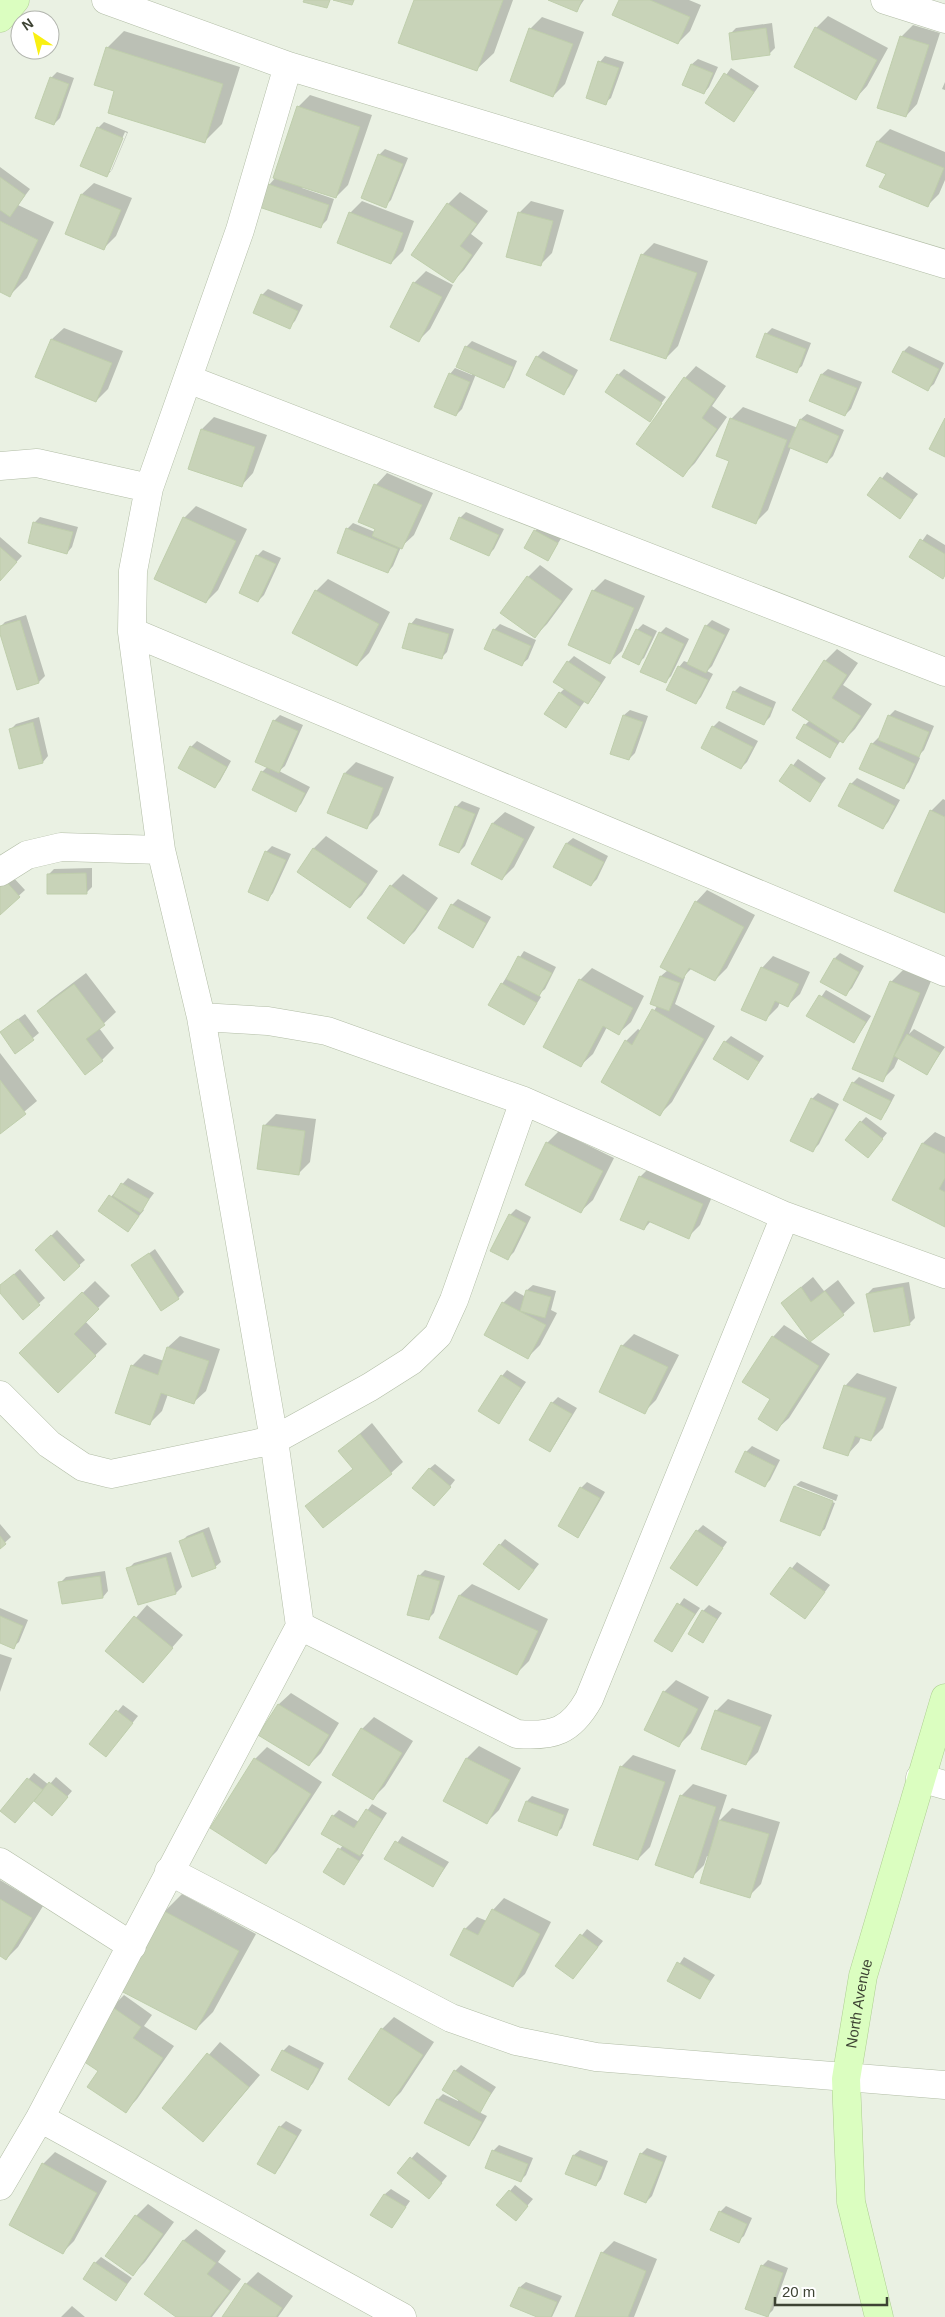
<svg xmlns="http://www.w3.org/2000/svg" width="945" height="2317" viewBox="0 0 945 2317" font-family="Helvetica,sans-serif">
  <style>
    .shadow { fill: #0003; fill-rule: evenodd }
    .building { fill: #c8d3b8; stroke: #bfceac }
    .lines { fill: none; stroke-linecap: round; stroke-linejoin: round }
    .street-casing { stroke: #b2bda6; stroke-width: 29 }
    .secondary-casing { stroke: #adce90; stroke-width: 29 }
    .street { stroke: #fff; stroke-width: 28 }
    .secondary { stroke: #dbfec0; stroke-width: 28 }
    .labels { text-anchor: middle; stroke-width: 4.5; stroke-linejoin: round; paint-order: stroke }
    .street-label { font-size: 15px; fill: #3d4333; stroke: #fff }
  </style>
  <rect width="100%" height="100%" fill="#eaf1e3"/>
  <path class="shadow" d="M416,0H513L494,53L476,70Z
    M551,0H584L577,10Z
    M621,0H689L701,5L690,31L678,43Z
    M828,16L888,48L867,86L856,98L816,28Z
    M542,17L584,32L565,84L553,96L530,29Z
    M772,23L775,48L769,54L730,34L736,28Z
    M913,25L940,33L917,104L906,116L901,37Z
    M124,31L240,67L222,124L205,141L116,90L107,48Z
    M605,56L624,62L611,98L605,103L600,62Z
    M698,59L718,67L709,87L704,93L683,84L692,64Z
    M731,68L759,86L734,120L707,102Z
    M57,72L74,78L60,118L54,124L51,78Z
    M945,82V90L942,89Z
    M310,95L372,115L348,185L336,197L303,186L302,188L334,199L327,220L321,226L269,185L276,177L299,106Z
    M104,122L128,132L112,170L106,176L98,128ZM125,132L127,133L111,171H108Z
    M890,129L945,152V180L939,194L927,206L887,173L868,165L878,141Z
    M385,149L408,158L391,200L385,206L379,155Z
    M0,167L30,189L18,205L54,222L27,278L10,295L0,290Z
    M94,183L132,198L116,236L104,248L66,233L82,194Z
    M460,192L488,211L471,234L483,243L464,270L452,282L448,204Z
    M362,201L414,221L403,251L391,263L350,213Z
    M531,201L564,210L552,253L540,265L519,213Z
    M654,243L708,261L678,346L666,358L642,255Z
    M426,271L453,285L430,329L418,341L414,283Z
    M268,289L303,305L295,321L289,327L262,295Z
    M64,328L123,351L108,389L96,401L52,339Z
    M772,328L811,343L802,366L796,371L766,334Z
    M472,341L517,361L509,380L503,386L476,374L462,409L456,415L450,374L455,368L472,375L466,347Z
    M909,346L944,363L934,384L928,389L904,351Z
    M543,351L578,370L569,387L563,393L537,357Z
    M696,366L726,386L712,406L727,417L695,463L683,475L685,378Z
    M624,369L666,397L649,420L618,375Z
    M828,369L862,382L851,409L845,415L822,374Z
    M743,407L798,428L801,419L807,414L844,430L833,456L827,462L791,447L768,510L756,522L731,461V419Z
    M214,417L267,435L253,473L242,485L189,468L202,429Z
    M887,472L918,494L899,517L869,495Z
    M387,473L433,493L414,535L401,547L393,566L388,572L347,529L353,523L375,532L376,485Z
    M196,506L247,529L218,590L206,602L184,518Z
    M466,512L504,529L494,549L488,555L460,518Z
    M40,517L78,527L72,547L67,553L29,542L35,522Z
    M541,525L562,537L548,559L535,531Z
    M927,534L945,545V575L911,557Z
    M0,537L22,556L0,580Z
    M263,550L281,558L264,595L258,601L257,556Z
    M540,565L573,589L547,624L535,636L528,577Z
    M328,579L390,612L369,653L357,665L316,591Z
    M605,579L645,596L622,651L610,662L593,591Z
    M26,615L45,676L39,682L18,688L0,627L5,622Z
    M416,618L454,629L447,652L441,658L411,624Z
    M712,620L730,629L712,666L707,671L713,674L701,697L696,703L679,667L684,661L689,663L706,626Z
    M500,624L536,640L528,659L522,664L494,630Z
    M643,624L657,631L644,658L638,663L637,630Z
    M666,627L689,639L671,676L665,682L660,633Z
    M837,649L858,663L843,685L872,704L855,729L843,741L841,740L830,756L805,725L810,720L825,661Z
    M574,656L606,677L593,697L588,703L585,701L565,727L560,693L565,688L568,662Z
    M740,686L776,702L770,717L764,723L734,692Z
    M630,710L648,716L635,753L629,759L612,753L624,715Z
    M895,710L934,726L924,750L918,756L920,758L909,782L903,788L872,744L878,738L880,739L889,716Z
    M280,715L303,725L285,766L279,771L310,787L301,804L295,810L262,772L268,766L274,721Z
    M39,717L48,756L43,762L10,730L16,724Z
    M719,721L758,741L747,762L741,768L702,747L713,727Z
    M197,741L231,761L220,781L214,787L191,747Z
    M798,759L826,778L809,800L781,781Z
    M356,762L394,777L379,815L367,827L345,773Z
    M857,778L900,800L888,822L882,828L851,784Z
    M943,799L945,800V912L931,811Z
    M462,801L480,808L465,846L459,852L456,807Z
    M505,812L535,827L514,867L502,879L472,864L493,823Z
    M326,836L378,871L362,895L350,906L299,872L314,848Z
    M573,838L608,856L597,879L591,885L555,866L567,843Z
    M272,846L291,854L273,893L268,899L266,852Z
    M92,868V887L86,893L48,875L54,869Z
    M403,874L438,898L415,931L404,942L391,886Z
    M12,876L25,890L0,913V886Z
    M707,890L755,915L727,968L715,980L692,968L683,977H685L675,1004L715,1026L672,1102L660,1114L626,1041L638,1029L641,1031L657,1006L652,1004L661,976L668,970L696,902Z
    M458,899L491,917L478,940L473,946L452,905Z
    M524,951L556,967L545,989L538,995L541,997L524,1024L502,984Z
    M840,953L864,966L852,988L846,994L835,958Z
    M773,956L810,972L800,994L788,1005L780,1002L778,1007L766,1019L762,968Z
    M592,968L644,996L631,1022L619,1033L607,1027L593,1054L581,1065L580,980Z
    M903,970L931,981L909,1034L914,1029L945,1047L927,1073L899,1057L894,1068L882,1080L891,982Z
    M86,973L116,1012L99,1028L114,1048L102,1060L38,1012L50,1000Z
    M826,990L871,1016L854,1042L808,1016Z
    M25,1014L39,1033L16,1052L7,1027Z
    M731,1036L764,1056L748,1078L725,1042Z
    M0,1053L37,1101L0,1132Z
    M859,1077L895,1095L886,1112L880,1118L853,1083Z
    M818,1093L839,1104L819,1144L813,1150L812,1099Z
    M276,1114L316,1119L310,1162L298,1174L264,1126Z
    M866,1117L887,1133L873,1150L861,1122Z
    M559,1131L614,1158L593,1200L581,1211L547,1143Z
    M935,1132L945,1137V1226L894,1200L923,1143Z
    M652,1165L714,1192L700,1225L688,1237L651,1221L644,1229L640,1177Z
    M128,1178L154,1193L142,1209L144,1210L127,1231L99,1210Z
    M516,1209L531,1217L514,1252L508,1258L510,1215Z
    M57,1230L85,1260L64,1279L37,1250Z
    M155,1249L184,1292L178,1298L133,1265Z
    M20,1269L45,1298L23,1318L0,1291V1286Z
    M813,1277L824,1291L838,1280L855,1303L843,1314L782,1303Z
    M95,1281L110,1296L85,1321L107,1344L58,1391L21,1353Z
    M909,1282L915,1318L909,1324L867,1294L873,1288Z
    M533,1285L556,1291L551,1310L557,1313L540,1345L528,1357L503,1303L515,1291L526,1297L527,1290Z
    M784,1325L830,1354L789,1418L777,1429L771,1399L773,1337Z
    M634,1334L679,1355L656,1400L644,1412L622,1346Z
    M180,1336L220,1349L206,1391L194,1402L168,1394L162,1411L150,1423L132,1366L144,1354L164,1361L168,1347Z
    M507,1370L526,1382L499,1422L502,1376Z
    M857,1373L897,1387L883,1428L871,1440L861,1437L859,1442L848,1454L825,1447L846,1385Z
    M558,1397L577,1408L555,1444L550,1450L552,1403Z
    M372,1423L403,1462L391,1473L307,1507L354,1468L340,1451Z
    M752,1446L780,1460L770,1480L764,1486L746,1452Z
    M435,1464L455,1480L440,1499L429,1469Z
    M801,1481L838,1495L836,1501L796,1485Z
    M587,1482L605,1492L583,1530L577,1536L559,1526L581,1488Z
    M796,1485V1488L835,1503L825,1529L819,1534L795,1487Z
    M0,1524L11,1537L0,1547Z
    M703,1525L727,1542L697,1584V1531Z
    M209,1527L221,1562L215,1567L181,1542L187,1536Z
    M505,1539L539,1564L519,1589L500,1545Z
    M171,1552L182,1587L176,1593L139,1604L128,1569L134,1563Z
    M797,1562L830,1585L811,1611L772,1593Z
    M425,1570L445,1576L434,1613L428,1619L419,1576Z
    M105,1571L108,1591L103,1597L60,1583L66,1577Z
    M472,1584L548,1619L529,1661L517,1673L440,1638L460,1595Z
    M684,1598L700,1608L671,1650L655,1640Z
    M147,1605L183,1635L143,1681L107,1651Z
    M709,1605L722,1613L702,1642L703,1611Z
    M0,1608L28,1620L19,1642L13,1647L0,1642Z
    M0,1654L12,1658L0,1692Z
    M676,1680L709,1697L691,1733L679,1745L664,1692Z
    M291,1693L339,1723L321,1753L309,1765L260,1734L279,1704Z
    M728,1699L772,1715L758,1752L746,1764L716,1711Z
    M123,1705L138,1716L106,1756L91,1744Z
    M374,1717L413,1741L385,1786L373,1798L362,1729Z
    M479,1746L521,1768L499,1810L487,1822L445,1800L467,1758Z
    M267,1747L322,1782L277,1851L266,1862L255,1759Z
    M633,1755L676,1770L650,1847L638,1859L621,1767Z
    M34,1773L49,1785L56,1777L72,1791L52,1814L34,1799L2,1810Z
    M693,1784L727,1795L718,1822L732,1808L780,1822L761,1884L749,1896L709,1857L707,1856L704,1865L692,1877L656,1864L682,1795Z
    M532,1796L569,1809L562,1828L556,1834L527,1801Z
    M372,1804L387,1813L361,1853L364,1855L343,1884L324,1871L343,1845L333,1816L339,1810L359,1822Z
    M402,1836L449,1862L433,1886L386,1859Z
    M0,1880L43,1906L18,1947L6,1959L0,1955Z
    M182,1894L256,1934L213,2012L196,2029L122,1990L165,1911Z
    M504,1898L551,1922L525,1974L513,1985L452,1955L465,1929L477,1917L487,1921L493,1910Z
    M587,1929L603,1941L573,1978L557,1966Z
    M684,1957L715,1975L699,1998L669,1980Z
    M124,1995L152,2015L144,2026L174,2046L137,2099L126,2111L100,2070L112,2007Z
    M394,2017L434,2042L401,2092L389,2104L382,2029Z
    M220,2042L260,2075L203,2141L163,2108Z
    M289,2045L324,2063L313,2083L308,2089L273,2070L283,2051Z
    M461,2065L496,2087L479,2112L487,2116L474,2139L469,2145L425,2122L438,2099L443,2094L458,2101L455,2071Z
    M286,2121L302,2130L280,2167L275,2173L280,2127Z
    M499,2145L533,2158L526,2175L520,2181L493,2151Z
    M647,2148L667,2156L652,2196L646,2202L641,2154Z
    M580,2150L608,2161L601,2179L596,2185L574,2155Z
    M55,2152L107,2181L74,2241L63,2252L43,2164Z
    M417,2152L447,2176L434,2192L399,2173Z
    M515,2185L533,2199L516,2219L510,2191Z
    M391,2189L410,2201L392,2227L385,2194Z
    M148,2204L174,2222L145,2262L133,2274L107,2256L136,2216Z
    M726,2206L752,2218L744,2236L738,2241L720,2212Z
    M196,2229L226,2251L218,2262L241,2279L212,2317H178L145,2293L184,2240Z
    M614,2241L657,2259L634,2317H576L602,2253Z
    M101,2257L132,2278L116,2299L95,2263Z
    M768,2260L788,2268L773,2310L767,2316L762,2266Z
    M258,2272L293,2296L278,2317H223L246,2284Z
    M526,2282L562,2296L552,2317H541L520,2287Z
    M72,2306L85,2317H61Z"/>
  <path class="building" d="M304,0H330L327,8L303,2Z
    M333,0H354L352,5Z
    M414,0H503L477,71L398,43Z
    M548,0H582L577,12Z
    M619,0H650L690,17L678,44L612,15Z
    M815,27L877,60L856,100L794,67Z
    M529,28L573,44L553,97L510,81Z
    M766,28L770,55L732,60L729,33Z
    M900,36L929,45L906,117L877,108Z
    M106,47L223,84L205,143L108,113L114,91L94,85Z
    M598,61L619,68L606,105L586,98Z
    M691,64L713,73L704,94L682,85Z
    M724,73L754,92L734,122L705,103Z
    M50,77L69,84L54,125L35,118Z
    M297,106L360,127L336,198L273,178Z
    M97,127L123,138L107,177L80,166Z
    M877,141L944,168L928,207L879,187L886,174L866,166Z
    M378,154L403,164L386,208L361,198Z
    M0,177L25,195L10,217L0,210Z
    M268,184L329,205L321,228L259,207Z
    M81,194L121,210L104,250L65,234Z
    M447,203L477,224L460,246L472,255L453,283L411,255Z
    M349,212L403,233L391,264L337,243Z
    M518,212L553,221L541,266L506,257Z
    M0,221L38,240L10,297L0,292Z
    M641,254L697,273L666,359L610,340Z
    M413,282L442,297L419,342L390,327Z
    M261,294L298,311L290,329L253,313Z
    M765,333L806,349L797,373L756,357Z
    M51,339L112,363L96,402L35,377Z
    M465,346L513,367L504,388L456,367Z
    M903,351L939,369L928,391L892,372Z
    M536,356L573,376L564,395L526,375Z
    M449,373L470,382L456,416L434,407Z
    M617,374L662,403L650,422L605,392Z
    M821,374L857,388L845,416L809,401Z
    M684,377L715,399L702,418L717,429L683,477L636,444Z
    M730,418L787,440L756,524L712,507L729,461L716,456Z
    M945,418V457L929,449Z
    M800,419L839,436L827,463L788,447Z
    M201,429L255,447L242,487L188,469Z
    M880,477L913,500L900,519L867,495Z
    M374,484L422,505L402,549L372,536L375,529L358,522Z
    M183,517L236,541L206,603L154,579Z
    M459,517L499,535L489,556L450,539Z
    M33,522L73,532L67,554L28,543Z
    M346,528L398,549L388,573L337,553Z
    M534,530L558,543L548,561L524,548Z
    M920,539L945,554V575L943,579L909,557Z
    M0,547L17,562L0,581Z
    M256,555L276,564L258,602L239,593Z
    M527,576L562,601L535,638L500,613Z
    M315,590L379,624L357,666L292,633Z
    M592,590L634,608L610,664L568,645Z
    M20,620L39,683L17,690L0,634V626Z
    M409,623L449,634L442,659L402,648Z
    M705,625L725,635L706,673L687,664Z
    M493,629L531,646L522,666L484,649Z
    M636,629L652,637L639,665L622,657Z
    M659,632L684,644L666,683L640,672Z
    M824,660L847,675L832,698L861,716L843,743L792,710Z
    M567,661L601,683L588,704L553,682Z
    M678,666L708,680L696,704L666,690Z
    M733,691L772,708L764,725L726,708Z
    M559,692L580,707L566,728L544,714Z
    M623,715L643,722L629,760L610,754Z
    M888,715L929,732L919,757L878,740Z
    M273,720L298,731L279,773L255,762Z
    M33,722L43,763L19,769L9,729Z
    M804,724L837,744L830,758L796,738Z
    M712,726L753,747L741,769L701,748Z
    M871,743L915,764L904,789L859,769Z
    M190,746L227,767L215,788L178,768Z
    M791,764L821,784L810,802L779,781Z
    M261,771L305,793L296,812L252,790Z
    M344,773L383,788L367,829L327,813Z
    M850,783L895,806L883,829L838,806Z
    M455,806L475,814L459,853L439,845Z
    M930,810L945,817V913L894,891Z
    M492,823L524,839L502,880L471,864Z
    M566,843L604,862L591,886L553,867Z
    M313,848L367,884L350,908L297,872Z
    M265,851L286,860L268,901L248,892Z
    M86,873L87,894H47V874Z
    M5,880L20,897L0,915V885Z
    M390,885L427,911L404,944L367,918Z
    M695,901L744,927L715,981L689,968L683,979L660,967Z
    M451,904L486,923L473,948L438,928Z
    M518,956L552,973L539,996L506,979Z
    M834,958L859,972L846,996L820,982Z
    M761,967L799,984L788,1007L775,1001L766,1021L741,1010Z
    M660,976L680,983L669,1011L650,1004Z
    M579,979L633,1008L619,1035L603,1026L581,1067L543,1047Z
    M890,981L920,993L883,1082L852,1069Z
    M501,983L537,1003L524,1025L488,1005Z
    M74,984L105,1025L86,1039L103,1061L85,1075L37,1011Z
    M819,995L866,1022L854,1043L806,1016Z
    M652,1009L704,1039L660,1116L601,1082L625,1040L632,1045Z
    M18,1019L34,1040L15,1054L0,1032Z
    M907,1034L940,1053L927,1075L894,1056Z
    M724,1041L759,1062L748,1080L713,1059Z
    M0,1080L26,1114L0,1134Z
    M852,1082L891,1101L881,1120L843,1100Z
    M811,1098L834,1110L813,1152L790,1141Z
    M860,1121L883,1139L868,1158L845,1140Z
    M263,1125L305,1131L299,1175L257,1169Z
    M546,1142L603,1171L581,1213L525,1185Z
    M922,1143L945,1154V1178L939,1189L945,1192V1227L892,1200Z
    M639,1176L703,1204L689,1239L648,1221L644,1230L620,1220Z
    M121,1183L149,1199L141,1213L113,1196Z
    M109,1195L139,1216L128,1232L98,1211Z
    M509,1214L526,1223L508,1260L490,1251Z
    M51,1235L80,1266L64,1281L35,1250Z
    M149,1253L179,1299L161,1311L131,1265Z
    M14,1274L40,1305L23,1320L0,1293V1285Z
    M801,1287L811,1302L825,1291L844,1315L810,1342L781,1303Z
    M903,1287L910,1325L874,1332L866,1294Z
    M526,1290L551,1297L545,1318L520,1311Z
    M82,1292L99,1309L74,1334L96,1356L58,1393L19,1353Z
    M502,1302L546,1325L528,1359L484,1335Z
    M772,1336L819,1366L777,1431L758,1419L770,1399L742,1382Z
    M621,1345L668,1367L645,1414L599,1392Z
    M167,1347L209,1361L194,1404L161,1393L150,1425L115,1413L131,1365L158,1375Z
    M501,1375L521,1388L499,1424L478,1411Z
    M844,1385L886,1398L871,1441L855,1436L848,1456L823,1448Z
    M551,1402L572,1414L550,1452L529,1440Z
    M360,1434L392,1474L323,1528L305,1506L353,1469L338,1451Z
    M745,1451L775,1466L765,1487L735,1472Z
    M429,1468L451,1487L434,1506L412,1488Z
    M794,1486L833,1501L820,1536L780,1521Z
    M580,1487L600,1498L578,1538L558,1526Z
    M696,1530L723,1548L697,1586L670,1568Z
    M203,1532L216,1568L192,1577L179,1541Z
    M0,1536L6,1544L0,1549Z
    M499,1544L534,1570L519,1590L483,1564Z
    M166,1557L176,1594L138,1605L126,1568Z
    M790,1567L825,1592L805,1619L770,1594Z
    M418,1575L440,1581L429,1620L407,1615Z
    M100,1576L103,1598L62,1604L58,1582Z
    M459,1595L538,1631L517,1675L439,1638Z
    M677,1603L695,1614L672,1652L654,1641Z
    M702,1610L717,1619L703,1643L688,1634Z
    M0,1616L23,1626L14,1649L0,1643Z
    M134,1616L173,1648L143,1683L105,1651Z
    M663,1691L698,1709L679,1747L644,1730Z
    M278,1704L329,1735L309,1766L258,1735Z
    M116,1710L133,1723L106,1757L89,1744Z
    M715,1710L761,1727L746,1765L701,1749Z
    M361,1728L402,1753L373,1800L332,1775Z
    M254,1758L311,1794L266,1864L210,1828Z
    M466,1758L510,1780L487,1824L443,1801Z
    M620,1766L665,1782L638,1860L593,1845Z
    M27,1778L43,1790L15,1823L0,1811Z
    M49,1782L68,1797L52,1816L34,1801Z
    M680,1795L716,1807L693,1878L655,1865Z
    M526,1801L564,1815L557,1836L518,1821Z
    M366,1809L382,1819L360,1856L321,1834L332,1815L354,1828Z
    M719,1820L769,1834L750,1898L700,1883Z
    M395,1841L444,1868L433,1887L384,1859Z
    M338,1848L359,1861L344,1885L323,1872Z
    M0,1899L32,1918L6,1960L0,1956Z
    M492,1909L540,1934L513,1987L450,1955L464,1928L478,1935Z
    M164,1911L239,1951L196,2030L121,1991Z
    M580,1934L598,1947L573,1979L555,1966Z
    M677,1962L710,1981L700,1999L667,1981Z
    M111,2006L141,2027L133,2038L163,2058L126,2113L87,2087L98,2071L77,2057Z
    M381,2028L423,2055L389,2106L348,2079Z
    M282,2050L319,2069L308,2090L271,2070Z
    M207,2053L249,2087L203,2142L162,2108Z
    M454,2070L491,2093L480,2113L442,2090Z
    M437,2099L482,2122L469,2146L424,2123Z
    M279,2126L297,2136L275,2174L257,2164Z
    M492,2150L528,2164L521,2182L485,2168Z
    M640,2153L663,2162L646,2203L624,2194Z
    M573,2155L603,2167L596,2186L565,2174Z
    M410,2157L442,2183L429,2199L397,2173Z
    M42,2163L97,2193L63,2254L9,2225Z
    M509,2190L528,2206L516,2221L496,2205Z
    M384,2194L406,2207L392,2228L370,2215Z
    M719,2211L747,2224L739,2243L710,2230Z
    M135,2215L163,2234L133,2276L105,2256Z
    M183,2240L216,2263L207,2274L230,2291L210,2317H176L144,2294Z
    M601,2252L646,2271L628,2317H575Z
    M94,2262L127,2284L116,2301L83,2279Z
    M761,2265L783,2273L768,2317L745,2309Z
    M245,2283L282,2308L276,2317H222Z
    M519,2287L557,2302L551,2317H537L510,2306Z"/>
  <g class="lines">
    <g class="street-casing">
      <path id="street" d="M106,0L288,66L945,264
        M885,0L945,19
        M188,379L945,672
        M0,466L37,463L149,488
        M132,632L945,972
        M0,872L27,855L61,847L161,850
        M201,1017L268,1021L327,1031L524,1101L785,1216L945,1274
        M0,1395L49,1444L83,1467L111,1474L274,1440L370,1387L411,1361L438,1335L454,1300L524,1101
        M300,1626L517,1734C554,1737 571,1731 589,1699L785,1216
        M920,1778L945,1785
        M0,1862L132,1946
        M169,1871L451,2018L516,2041L596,2057L945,2085
        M40,2118L402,2317
        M0,2186L40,2118L300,1626L274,1440L201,1017L161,850L132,632L133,571L149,488L240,230L288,66"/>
    </g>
    <g class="secondary-casing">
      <g id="secondary">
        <path d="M0,18L15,0"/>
        <path id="s1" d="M879,2317L851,2202L846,2079L863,1976L945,1698"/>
      </g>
    </g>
    <use href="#street" class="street"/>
    <use href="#secondary" class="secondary"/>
  </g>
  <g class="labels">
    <g class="street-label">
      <text dy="5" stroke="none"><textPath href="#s1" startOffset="318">North Avenue</textPath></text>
    </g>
  </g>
  <g transform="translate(35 35) rotate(325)"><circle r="24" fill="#ffffff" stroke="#b1b4ad"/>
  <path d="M0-4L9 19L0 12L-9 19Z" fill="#f9f012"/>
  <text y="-8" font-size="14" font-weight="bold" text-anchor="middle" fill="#3d4333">N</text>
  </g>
  <path d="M775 2297v8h112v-8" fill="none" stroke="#3d4333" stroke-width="2.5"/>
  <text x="782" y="2297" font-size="15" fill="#3d4333" stroke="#ffffff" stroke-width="4" paint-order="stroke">20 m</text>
</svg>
